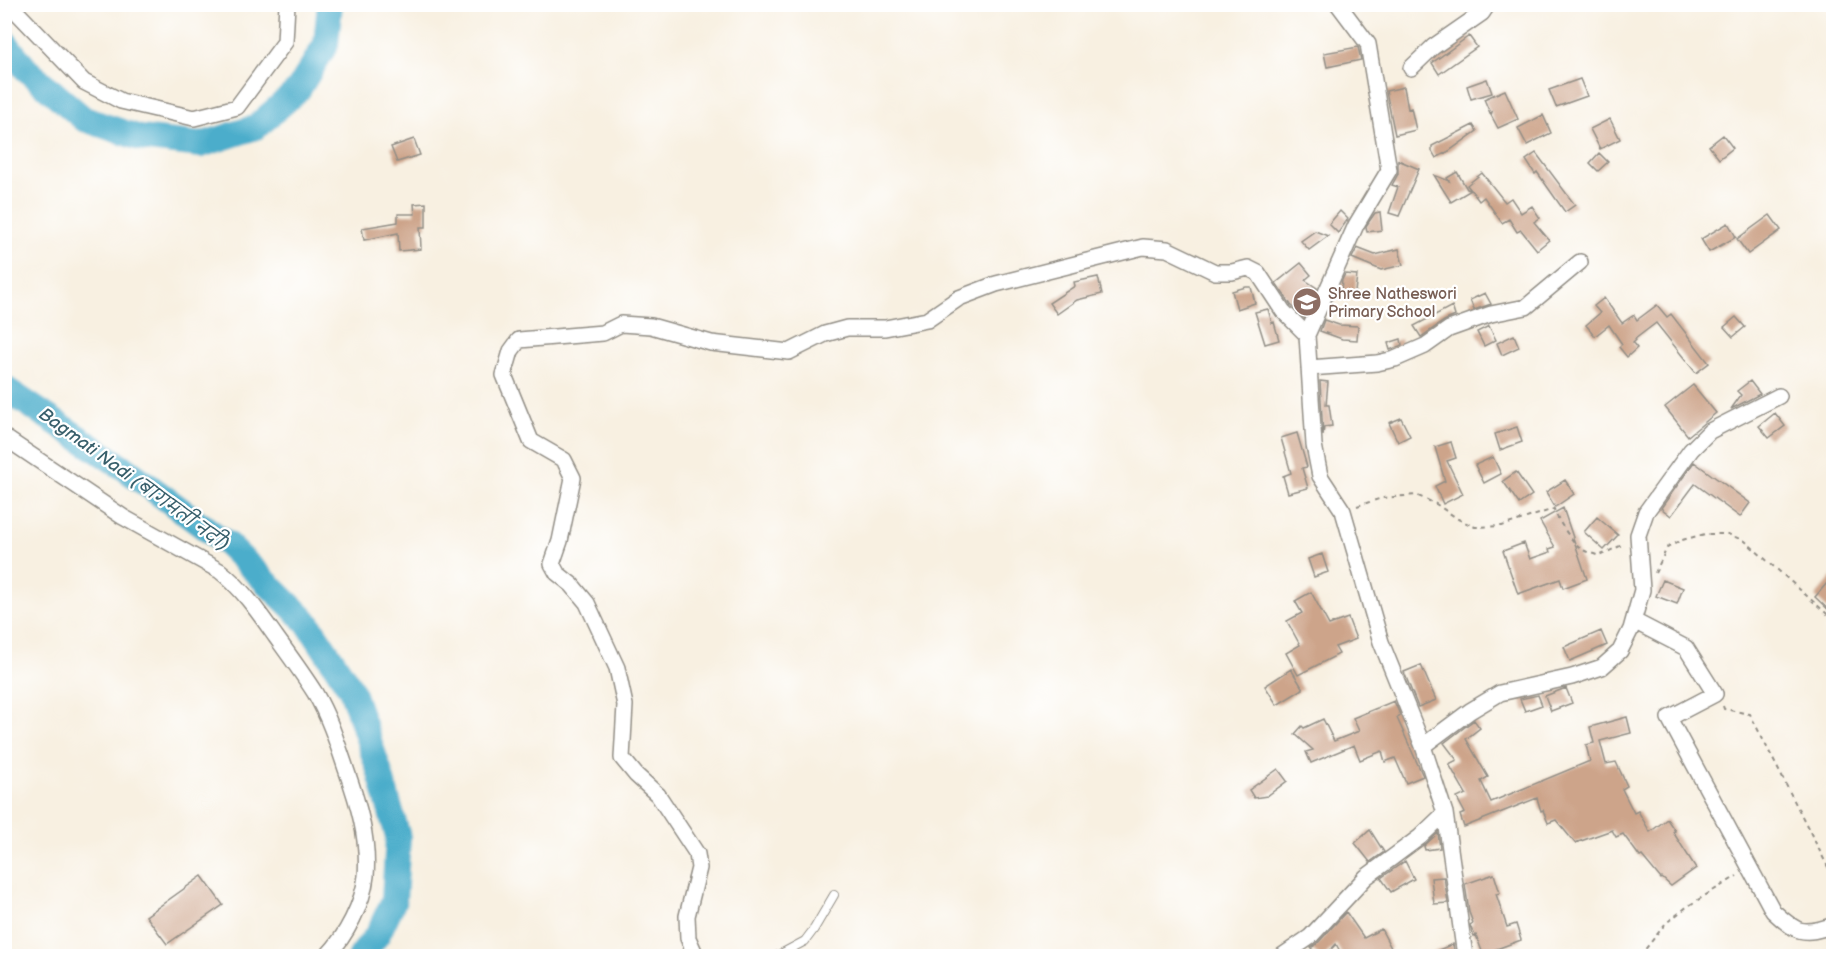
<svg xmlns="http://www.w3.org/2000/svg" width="1838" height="961" viewBox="0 0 1838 961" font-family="'Balsamiq Sans','Playpen Sans Deva',sans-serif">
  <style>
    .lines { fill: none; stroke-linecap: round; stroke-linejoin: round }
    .river { stroke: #4badcb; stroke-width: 26 }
    .building { fill: #cda48a }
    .service-casing { stroke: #928e86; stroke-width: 10 }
    .minor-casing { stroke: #928e86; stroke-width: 18 }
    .path { stroke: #928e86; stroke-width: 2; stroke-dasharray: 4.5 4.5; stroke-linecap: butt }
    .service { stroke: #fff; stroke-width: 8 }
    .minor { stroke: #fff; stroke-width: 15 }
    .labels { text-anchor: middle; stroke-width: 4.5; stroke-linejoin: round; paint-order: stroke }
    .education-label { font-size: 16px; fill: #785e54; stroke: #fff; text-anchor: start }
    .water-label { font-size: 18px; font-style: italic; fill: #385f6b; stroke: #fff }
  </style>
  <rect width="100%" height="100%" fill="#fff"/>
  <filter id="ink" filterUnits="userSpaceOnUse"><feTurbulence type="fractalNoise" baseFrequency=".0167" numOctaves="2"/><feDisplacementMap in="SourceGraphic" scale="12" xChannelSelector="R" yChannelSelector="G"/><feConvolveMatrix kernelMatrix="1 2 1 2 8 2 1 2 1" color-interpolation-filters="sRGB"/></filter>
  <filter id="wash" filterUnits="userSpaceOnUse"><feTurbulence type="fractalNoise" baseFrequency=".008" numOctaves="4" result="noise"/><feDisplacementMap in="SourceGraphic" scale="24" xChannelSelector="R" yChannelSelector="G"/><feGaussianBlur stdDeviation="1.35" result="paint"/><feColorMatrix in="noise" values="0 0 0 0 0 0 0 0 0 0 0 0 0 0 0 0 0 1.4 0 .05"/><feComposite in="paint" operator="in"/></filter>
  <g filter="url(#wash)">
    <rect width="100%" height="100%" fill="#f8f0e1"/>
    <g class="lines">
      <path class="river" d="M4,41L26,69L84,119L140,138L201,145L256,127L298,90L326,44L330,4
        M4,388L127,470L227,544L307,622L351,689L379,770L398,837L394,900L378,934L361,956"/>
    </g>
    <g id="blocks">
      <path class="building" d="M1469,36L1477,47L1439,74L1432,63Z
        M1358,47L1361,60L1327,67L1324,53Z
        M1487,79L1492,93L1471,99L1467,86Z
        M1580,79L1587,96L1556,107L1549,90Z
        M1404,87L1408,109L1411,108L1416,130L1395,135L1386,91Z
        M1505,90L1518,119L1498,128L1491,115L1492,112L1490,113L1484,99Z
        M1543,115L1551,133L1527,145L1518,128Z
        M1610,119L1620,139L1600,149L1590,129Z
        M1473,125L1477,131L1449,151L1436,158L1432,151V146Z
        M1723,135L1733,148L1719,159L1709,146Z
        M414,139L420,155L397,162L391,147Z
        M1536,153L1575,205L1565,212L1537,172L1535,174L1526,160Z
        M1599,153L1608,162L1598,171L1590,163Z
        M1398,160L1419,169L1399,216L1389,213L1398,187L1392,185L1398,174Z
        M1457,172L1467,189L1471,190L1467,185L1482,173L1505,202L1511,198L1521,213L1532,206L1540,218L1534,222L1549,240L1537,250L1521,230L1517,232L1509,219L1502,223L1484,197L1479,201L1471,190L1451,202L1434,175L1449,181L1447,178Z
        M426,203V227H420L421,249L399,251L398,233L364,240L362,228L398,222V214H415L414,204Z
        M1340,211L1348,219L1338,233L1329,224Z
        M1380,212L1382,230L1367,232L1366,226L1375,213Z
        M1770,215L1781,230L1748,254L1737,239Z
        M1728,223L1736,237L1709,252L1701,239Z
        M1315,231L1328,236L1309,250L1301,241Z
        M1357,248L1375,255L1399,249L1403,265L1381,270L1352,258Z
        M1301,263L1311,275L1305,280L1317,288L1304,318L1291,305L1276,283Z
        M1345,274L1357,275L1355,292L1341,291L1342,280Z
        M1098,277L1102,294L1077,300L1057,314L1049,303L1075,286L1074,282Z
        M1246,287H1251L1255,303L1237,309L1232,291Z
        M1485,293L1491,304L1474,310L1470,300Z
        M1604,298L1622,323L1634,315L1637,320L1657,305L1667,317L1671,314L1709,363L1696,373L1656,323L1635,339L1636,340L1633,343L1637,348L1627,357L1619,347L1622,344L1609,325L1595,336L1586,325L1600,313L1594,306Z
        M1452,306L1455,316L1444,321L1421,337L1414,326Z
        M1268,309L1272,323L1274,322L1279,340L1265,344L1255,312Z
        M1736,317L1745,327L1733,337L1724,327Z
        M1324,320L1339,325L1358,326L1357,340L1342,339L1320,331Z
        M1489,326L1496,340L1484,346L1477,332Z
        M1514,335L1519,347L1502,355L1497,343Z
        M1401,339L1402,345L1390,350L1388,343Z
        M1320,381L1328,382L1326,405H1329L1332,426L1324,427L1323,436Z
        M1750,381L1760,394L1731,409L1741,395L1737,391Z
        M1693,385L1716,413L1688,436L1665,407Z
        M1775,413L1785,426L1769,438L1759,426Z
        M1401,418L1410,436L1398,442L1389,423Z
        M1517,427L1522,442L1500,450L1495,434Z
        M1297,433L1307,467L1302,468L1308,488L1288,493L1283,476L1291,473L1281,438Z
        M1451,442L1456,458L1447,461L1463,494L1443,504L1435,486L1445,481L1435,447Z
        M1493,457L1501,474L1484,483L1475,465Z
        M1694,462L1750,503L1740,517L1695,484L1671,516L1661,508Z
        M1516,472L1532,495L1519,504L1503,481Z
        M1565,480L1574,494L1555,507L1546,492Z
        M1563,508L1587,579L1563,588L1560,579L1518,594L1503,551L1524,543L1530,559L1550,552L1549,549L1555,547L1540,521Z
        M1597,517L1618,535L1604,550L1584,532Z
        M1322,554L1328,572L1314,577L1308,559Z
        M1833,576V614L1815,597Z
        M1663,580L1683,588L1677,604L1656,596Z
        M1311,592L1329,625L1348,618L1356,639L1335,647L1339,654L1298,675L1286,653L1300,645L1287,621L1302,613L1295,601Z
        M1601,631L1607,645L1570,661L1564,647Z
        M1421,665L1436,700L1418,707L1404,672Z
        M1291,669L1303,689L1277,705L1265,686Z
        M1566,688L1572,703L1551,711L1545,696Z
        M1538,695L1542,705L1525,711L1520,699Z
        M1394,701L1400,715L1397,718L1423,776L1406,783L1395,758L1385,762L1382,751L1360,760L1354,745L1311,763L1306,752L1313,750L1295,734L1302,726L1304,728L1323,719L1334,741L1359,731L1353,718Z
        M1627,717L1631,733L1600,741L1606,764L1616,762L1627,786L1622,789L1634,813L1638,811L1650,832L1667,819L1675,831L1673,832L1696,868L1671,886L1662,878L1661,879L1642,856L1640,857L1623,834L1616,837L1612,830L1575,843L1556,820L1548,823L1543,810L1541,811L1537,798L1464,827L1460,815L1465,813L1457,798L1466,794L1449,764L1457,760L1444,743L1474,720L1480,728L1466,739L1488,777L1481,781L1491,802L1590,761L1586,745L1594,743L1590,727Z
        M1278,769L1287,781L1267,796L1254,798L1249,790Z
        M1370,830L1384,852L1370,862L1355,843Z
        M1438,833L1440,848L1425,850L1424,846Z
        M1405,861L1414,879L1391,892L1381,878Z
        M1494,874L1500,893L1496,894L1507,927L1516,924L1521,940L1483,954L1476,935L1474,936L1470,925L1473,923L1469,912L1465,884Z
        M202,876L223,905L167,944L146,916Z
        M1444,877L1448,903L1434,904L1431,878Z
        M1346,912L1364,938L1381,929L1391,948L1376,957H1343L1336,944L1324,957H1319L1311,948L1317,944Z
        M1453,944L1455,957H1424V956Z"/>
    </g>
  </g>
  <g filter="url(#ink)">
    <use href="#blocks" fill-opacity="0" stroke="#928e86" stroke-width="1.5"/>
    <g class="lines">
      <g class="service-casing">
        <path id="service" d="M777,956L805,941L814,929L834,895"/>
      </g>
      <g class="minor-casing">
        <path id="minor" d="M9,4L84,82L121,101L194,118L237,107L285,42L287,4
          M1338,4L1368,44L1389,170L1356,225L1307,335L1314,445L1320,476L1343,511L1381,642L1423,746L1445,813L1465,956
          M1411,68L1433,47L1482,13L1488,4
          M1309,368L1377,363L1395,359L1425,346L1449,329L1491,314L1526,307L1580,262
          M4,437L123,517L220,571C243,589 259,613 276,637C289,655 303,674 315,693C329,717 337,742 346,769C358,803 369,838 366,876C363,904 346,936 327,956
          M1634,621L1686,648L1715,694L1669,718L1773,911C1797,933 1802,936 1834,925
          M1423,746L1470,711L1500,693L1572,677L1602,667L1620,651L1631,629L1642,590L1638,535L1646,512L1691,450L1710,431L1779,396
          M696,956L688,938L687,916L699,868L697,854L658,795L636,775L622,758L625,705L617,668L587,603L572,585L557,573L552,564L560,541L573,478L564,460L531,441L504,375L511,351L519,340L603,333L621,324L651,326L711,343L789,352L825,334L847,328H885L927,320L959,298L996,284L1143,247L1167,249L1215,272H1232L1248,268L1258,273L1283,311L1307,335
          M1282,956L1310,937L1366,877L1420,837L1445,813"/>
      </g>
      <path class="path" d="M1357,506L1382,498L1416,495L1436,504L1458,519L1475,527L1502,526L1554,509C1558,521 1573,545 1585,551C1589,553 1595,554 1599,556L1624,544
        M1655,573L1667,548L1682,540L1705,534H1728L1745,541L1834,620
        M1723,706L1724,709L1750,714L1834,879
        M1640,956L1666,923L1688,906L1737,876"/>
      <use href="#service" class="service"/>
      <use href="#minor" class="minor"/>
    </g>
  </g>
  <defs>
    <g id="school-disc" transform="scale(1.5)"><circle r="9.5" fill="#8d6e63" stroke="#fff"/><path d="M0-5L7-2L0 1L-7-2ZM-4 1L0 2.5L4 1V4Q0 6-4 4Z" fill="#fff"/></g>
  </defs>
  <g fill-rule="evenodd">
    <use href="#school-disc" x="1307" y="302"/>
  </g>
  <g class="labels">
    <g class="education-label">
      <text x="1328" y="299">Shree Natheswori<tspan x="1328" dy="18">Primary School</tspan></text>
    </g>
    <g class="water-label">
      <text transform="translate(134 479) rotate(36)" y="6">Bagmati Nadi (बागमती नदी)</text>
    </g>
  </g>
  <rect width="1838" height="961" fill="none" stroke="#fff" stroke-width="24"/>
</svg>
